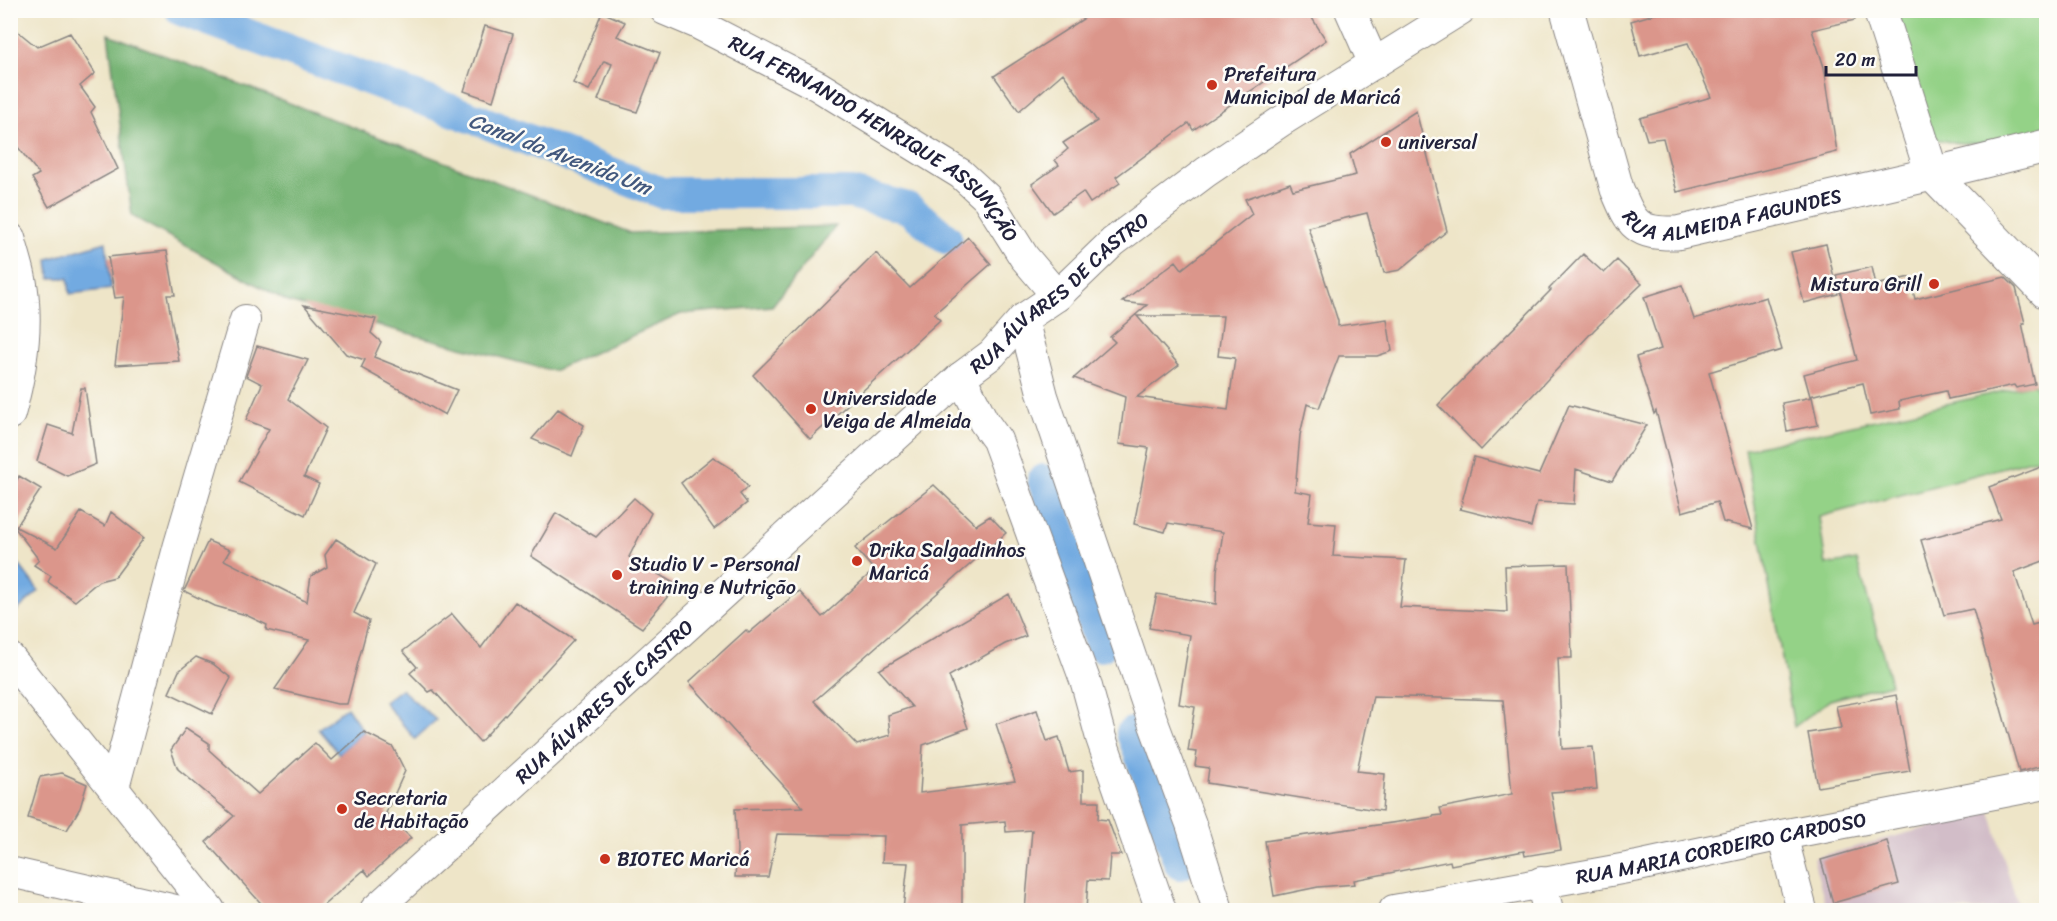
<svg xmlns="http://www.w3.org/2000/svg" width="2057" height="921" viewBox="0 0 2057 921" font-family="Sriracha,sans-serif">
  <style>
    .industrial { fill: #d2bdc8 }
    .green { fill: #94d287; stroke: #5b7a61; stroke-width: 1.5 }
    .forest { fill: #77b474; stroke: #4c6b58; stroke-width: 1.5 }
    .water { fill: #72aae1; stroke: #4a668e; stroke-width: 1.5 }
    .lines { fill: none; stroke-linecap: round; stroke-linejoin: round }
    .canal { stroke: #72aae1; stroke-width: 32 }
    .building { fill: #db968b; fill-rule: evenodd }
    .minor-casing { stroke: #888482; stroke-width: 32 }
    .major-casing { stroke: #888482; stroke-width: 35 }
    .minor { stroke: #fff; stroke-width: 30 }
    .major { stroke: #fff; stroke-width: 33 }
    .poi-dot { fill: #c8321e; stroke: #fdfcf7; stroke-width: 2 }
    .labels { text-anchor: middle; stroke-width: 5; stroke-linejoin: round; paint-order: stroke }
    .poi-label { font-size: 20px; fill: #22223b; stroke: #fdfcf7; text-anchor: start }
    .street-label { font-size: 20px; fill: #22223b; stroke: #fdfcf7 }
    .water-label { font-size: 21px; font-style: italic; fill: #42587d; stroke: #fdfcf7 }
  </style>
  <rect width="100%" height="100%" fill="#fdfcf7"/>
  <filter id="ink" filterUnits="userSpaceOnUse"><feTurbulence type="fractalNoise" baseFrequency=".0167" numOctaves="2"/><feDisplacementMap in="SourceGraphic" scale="12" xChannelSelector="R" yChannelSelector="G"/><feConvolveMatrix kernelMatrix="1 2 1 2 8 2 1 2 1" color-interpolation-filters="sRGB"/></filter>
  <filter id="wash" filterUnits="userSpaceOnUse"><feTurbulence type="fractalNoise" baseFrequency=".008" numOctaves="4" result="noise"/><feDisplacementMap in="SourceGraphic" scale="24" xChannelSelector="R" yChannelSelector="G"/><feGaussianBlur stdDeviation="1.35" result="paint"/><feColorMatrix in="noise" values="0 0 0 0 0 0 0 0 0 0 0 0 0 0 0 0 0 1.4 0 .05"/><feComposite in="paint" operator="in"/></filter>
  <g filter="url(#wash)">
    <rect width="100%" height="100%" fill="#eee5c8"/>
    <path class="industrial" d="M1990,811L2019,910H1827L1813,858Z"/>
    <path class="green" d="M1888,11H2046V130C2013,140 1974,148 1940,140C1932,138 1925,134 1918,131Z
      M2035,384L2046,408V456L1819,517L1826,565L1857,560L1891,684L1830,700L1794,727L1745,449Z"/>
    <path class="forest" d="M108,34L631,233L836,226L772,306L681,314L553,371L288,302L132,216Z"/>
    <path class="water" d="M106,242L111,289L70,294L68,278H50L48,259Z
      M11,554L39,591L14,613L11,607Z
      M401,689L436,720L415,739L384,702Z
      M347,707L364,732L339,754L318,729Z"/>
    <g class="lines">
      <path class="canal" d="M181,10L481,121L662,193H851L908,208L946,238
        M1043,480L1101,646
        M1132,733L1180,864"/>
    </g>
    <g id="blocks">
      <path class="building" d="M1097,10H1307L1326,40L1193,130L1189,123L1116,177L1120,183L1090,203L1083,192L1053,213L1032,184L1059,165L1055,160L1068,149L1063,143L1097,121L1063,73L1019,111L994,76Z
        M1668,10H1854L1855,20L1812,30L1824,67L1837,152L1677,192L1663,138L1647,140L1640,118L1711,97L1688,43L1640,56L1631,21Z
        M602,12L625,22L617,36L660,53L637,112L598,100L612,64L604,61L589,90L573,83Z
        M10,25L37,47L70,33L95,73L80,86L95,107L91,112L118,169L49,207L32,178L39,174L10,137Z
        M485,26L513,34L493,101L464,91Z
        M1416,111L1447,231L1400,270L1384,273L1367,213L1308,227L1338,321V326L1387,319L1392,351L1377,356H1339L1319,408L1307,404L1300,435L1295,491L1312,494L1308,522L1336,524L1333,556L1406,560L1400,607L1507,612L1505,566L1568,564L1572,658H1558L1562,749L1593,747L1597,789L1551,792L1561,850L1525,856L1524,851L1451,865L1450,861L1354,880L1355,884L1318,887L1274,896L1265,841L1433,817V816L1442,815L1440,808L1512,794L1503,700L1373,696L1357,771L1385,774L1382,811L1207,783L1209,768L1195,766L1197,752L1188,751L1195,707L1179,704L1190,635L1149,628L1157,594L1216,604L1217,571L1223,532L1168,523L1165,532L1134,524L1149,448L1119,444L1125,397L1074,378L1115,342L1110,337L1147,305L1122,302L1176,261L1182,269L1252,214L1245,199L1290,183L1293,190L1356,175L1350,154ZM1137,316H1223L1218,356L1235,358L1228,410L1137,397L1179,365Z
        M968,237L991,264L934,314L940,320L810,439L753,375L876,253L910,288Z
        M1826,244L1838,294L1804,303L1791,252Z
        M167,251L175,295H167L179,361L115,365L124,297L115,298L108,257Z
        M1583,254L1604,273L1617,260L1642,284L1594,330L1481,450L1438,405L1551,290L1549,289Z
        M1872,267L1876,285L1910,277L1915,299L2005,277L2016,288L2025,323H2022L2035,384L2016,388L2014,385L1948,399L1946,391L1899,401L1900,409L1870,415L1863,383L1810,396L1804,374L1857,360L1836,275Z
        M1682,285L1694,319L1766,297L1782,350L1709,372L1753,529L1723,522L1717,502L1682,512L1656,411L1654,414L1636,357L1661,349L1644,297Z
        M304,305L376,319L371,333L381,342L374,357L457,390L445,415L361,368L365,360L346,354Z
        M257,346L308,360L288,399L326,428L304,477L319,484L305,515L239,482L269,429L246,420L262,384L246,376Z
        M81,388H85L96,464L67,476L37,461L48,425L72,433Z
        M1812,397L1818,425L1787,431L1782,403Z
        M1569,405L1647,425L1612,481L1576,469L1574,504L1537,502L1531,527L1460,509L1474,457L1539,474Z
        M558,409L584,425L572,456L532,439Z
        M713,457L734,470L748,487L740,494L747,503L714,529L681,483Z
        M2046,465V560L2014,572L2032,625L2046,621V765L2019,772L1973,609L1944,615L1921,540L2001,519L1989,487Z
        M19,476L41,489L16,527L57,548L81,512L105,526L111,512L144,538L115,577L99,581L75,601L48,582L51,576L34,565L39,560L15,528L10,535V494Z
        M934,485L976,525L990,516L1006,533L814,701L857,745L890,735L888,715L912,707L879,670L1009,594L1026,636L1005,644L949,676L968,728L923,745L920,793L1015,781L996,724L1037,710L1047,741L1059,737L1069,772L1083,770V801H1099L1098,819L1108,820L1121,855H1110L1108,881L1088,880L1086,910H1025L1032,830L1006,832L1005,821L962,825V910H903L908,863L882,862L884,836L777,834L768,877H735L737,850L735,809L803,807L689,682L746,630L749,633L799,591L822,617L874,570L855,548Z
        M634,498L651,513L629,557L677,585L642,628L531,556L556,513L596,537Z
        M336,539L376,564L354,613L369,621L347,704H337L275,689L309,640L266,630L267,625L246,615L215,606L184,591L208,541L230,550L224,560L307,602L311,576L327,567L325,555Z
        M515,602L574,640L480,742L433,690L429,692L410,673L417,667L403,651L452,614L481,648Z
        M196,657L213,664L231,678L212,714L169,693L179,671Z
        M1896,695L1910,771L1818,787L1808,733L1841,728L1836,706Z
        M186,728L209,743V750L258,794L315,743L332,760L364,732L393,747L405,771L386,813L411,838L369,876L364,870L318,910H267L206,842L234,816L178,769L171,750Z
        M62,773L87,784L80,808L67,830L28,818L40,777Z
        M1887,841L1899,884L1833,903L1821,860Z"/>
    </g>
  </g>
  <g filter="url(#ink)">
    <use href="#blocks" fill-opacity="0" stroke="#888482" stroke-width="1.5"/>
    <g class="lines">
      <g class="minor-casing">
        <g id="minor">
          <path id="s1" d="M665,10L696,23L818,86L961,174L987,198L1024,257L1057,296"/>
          <path d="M1350,10L1374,64"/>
          <path d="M10,238C16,259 23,280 24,302C27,339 20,378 10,414"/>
          <path d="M1023,319L1043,396L1153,722L1191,824L1218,910"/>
          <path d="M961,377L984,422L997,440L1086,683L1101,738L1161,910"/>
          <path d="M10,658L210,910"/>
          <path d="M114,788L178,548L245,320"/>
          <path d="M1782,835L1802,910"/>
          <path d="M10,872L176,910"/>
          <path d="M1541,882L1548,910"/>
          <path id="s2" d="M375,910L961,377L992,354L1023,319L1057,296L1113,242L1206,172L1280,122L1460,10"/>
          <path id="s3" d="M1394,910L1638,866L1782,835L2046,784"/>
        </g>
      </g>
      <g class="major-casing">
        <g id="major">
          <path id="s4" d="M1567,10L1617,189C1632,225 1636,234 1677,233L1932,174L2046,146"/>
          <path d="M1880,10L1932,174L2046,292"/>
        </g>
      </g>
      <use href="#minor" class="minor"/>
      <use href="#major" class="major"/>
    </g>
  </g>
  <g class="poi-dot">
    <circle cx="1212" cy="85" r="6"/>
    <circle cx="1386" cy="142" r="6"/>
    <circle cx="1934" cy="284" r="6"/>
    <circle cx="811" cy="409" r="6"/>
    <circle cx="857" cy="561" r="6"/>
    <circle cx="617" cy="575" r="6"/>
    <circle cx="342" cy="809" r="6"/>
    <circle cx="605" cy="859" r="6"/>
  </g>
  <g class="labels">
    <g class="poi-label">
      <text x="1224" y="81">Prefeitura<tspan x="1224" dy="23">Municipal de Maricá</tspan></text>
      <text x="1398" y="149">universal</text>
      <text x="1922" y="291" text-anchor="end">Mistura Grill</text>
      <text x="823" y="405">Universidade<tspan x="823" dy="23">Veiga de Almeida</tspan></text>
      <text x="869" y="557">Drika Salgadinhos<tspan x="869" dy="23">Maricá</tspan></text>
      <text x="629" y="571">Studio V - Personal<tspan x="629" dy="23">training e Nutrição</tspan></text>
      <text x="354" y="805">Secretaria<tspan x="354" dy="23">de Habitação</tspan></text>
      <text x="617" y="866">BIOTEC Maricá</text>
    </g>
    <g class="street-label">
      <text dy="7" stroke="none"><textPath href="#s1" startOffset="248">RUA FERNANDO HENRIQUE ASSUNÇÃO</textPath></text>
      <text dy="7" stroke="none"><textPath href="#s4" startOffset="324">RUA ALMEIDA FAGUNDES</textPath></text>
      <text dy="7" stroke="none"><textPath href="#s2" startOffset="922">RUA ÁLVARES DE CASTRO</textPath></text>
      <text dy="7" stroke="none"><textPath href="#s2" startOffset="310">RUA ÁLVARES DE CASTRO</textPath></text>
      <text dy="7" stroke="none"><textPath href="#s3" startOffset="333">RUA MARIA CORDEIRO CARDOSO</textPath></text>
    </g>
    <g class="water-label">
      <text transform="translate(560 154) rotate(21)" y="7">Canal da Avenida Um</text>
    </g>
  </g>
  <rect width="2057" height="921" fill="none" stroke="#fdfcf7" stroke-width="36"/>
  <path d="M1826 66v9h90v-9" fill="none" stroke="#22223b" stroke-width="3"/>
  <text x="1835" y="66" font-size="18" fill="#22223b" stroke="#fdfcf7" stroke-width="4.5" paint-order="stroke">20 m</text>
</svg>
